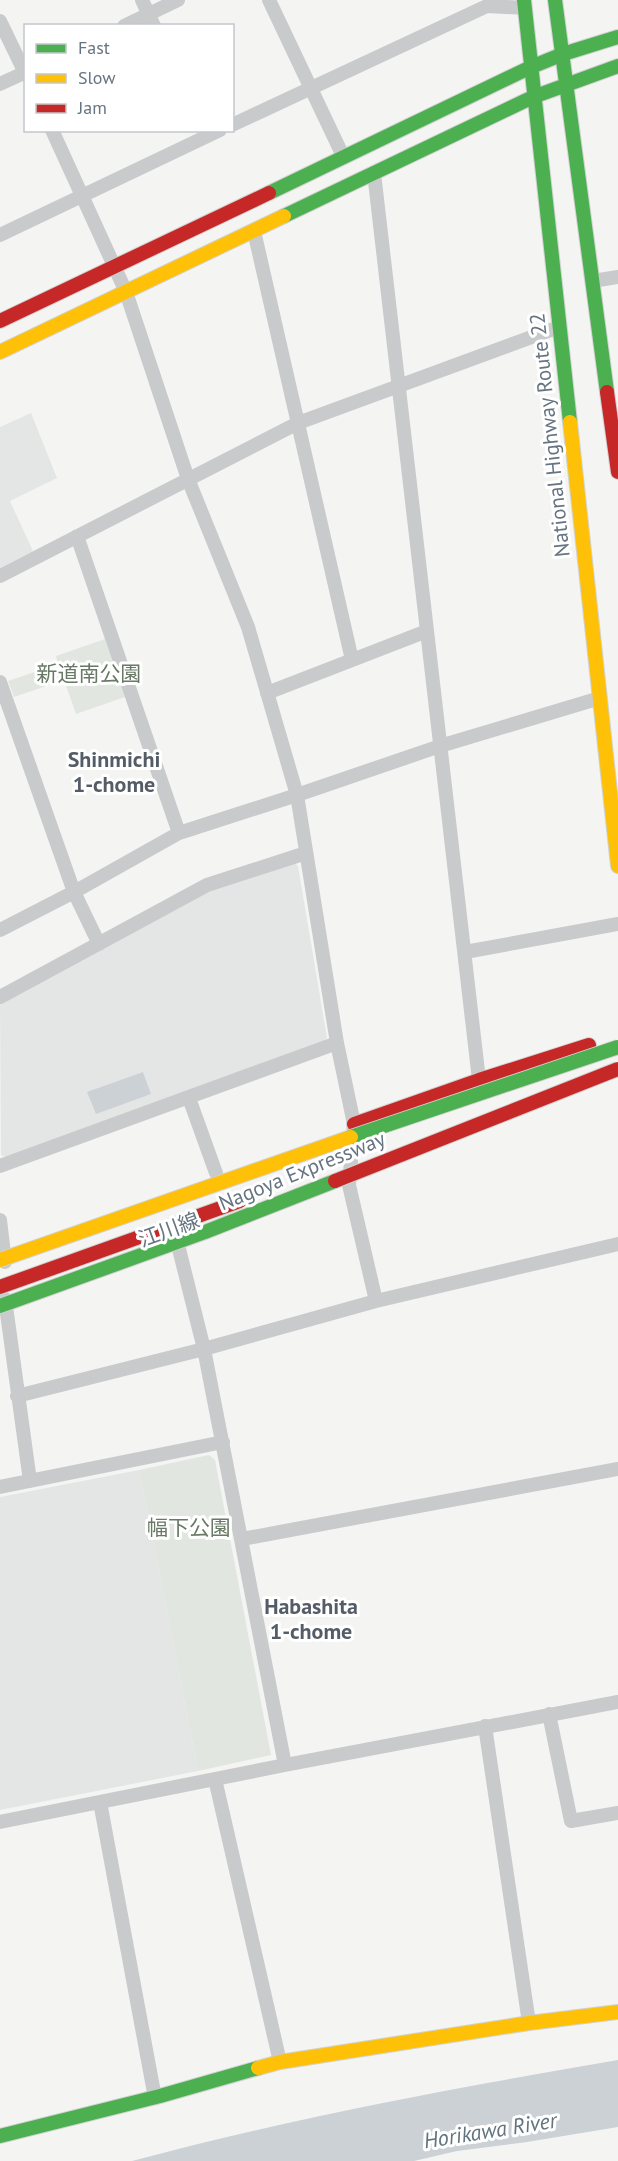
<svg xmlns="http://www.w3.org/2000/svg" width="618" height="2161" viewBox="0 0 618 2161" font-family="'PT Sans','Noto Sans JP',sans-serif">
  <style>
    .built { fill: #e4e6e6 }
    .green { fill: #e2e6e1 }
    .water { fill: #cbd1d5 }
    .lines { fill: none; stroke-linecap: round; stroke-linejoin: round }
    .fast-casing { stroke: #d1d2d2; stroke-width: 16 }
    .slow-casing { stroke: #d1d2d2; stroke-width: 16 }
    .jam-casing { stroke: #d1d2d2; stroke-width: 16 }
    .street { stroke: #c9cacb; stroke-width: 14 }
    .fast { stroke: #4caf50; stroke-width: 14 }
    .slow { stroke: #ffc107; stroke-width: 14 }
    .jam { stroke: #c62828; stroke-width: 14 }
    .fast-bridge-casing { stroke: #d1d1d1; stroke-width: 16; stroke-linecap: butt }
    .slow-bridge-casing { stroke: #d1d1d1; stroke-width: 16; stroke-linecap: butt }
    .jam-bridge-casing { stroke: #d1d1d1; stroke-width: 16; stroke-linecap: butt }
    .fast-bridge { stroke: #4caf50; stroke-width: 14 }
    .slow-bridge { stroke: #ffc107; stroke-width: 14 }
    .jam-bridge { stroke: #c62828; stroke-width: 14 }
    .labels { text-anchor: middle; stroke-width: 6; stroke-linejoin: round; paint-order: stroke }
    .street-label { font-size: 21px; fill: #667481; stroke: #fff }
    .park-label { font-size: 21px; fill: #687965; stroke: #fff }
    .neighbourhood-label { font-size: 22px; font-weight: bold; fill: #545d67; stroke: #fff }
    .water-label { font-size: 22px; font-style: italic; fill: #62757e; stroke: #fff }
  </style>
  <rect width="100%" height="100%" fill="#f4f4f3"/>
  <path class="built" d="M31,413L57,478L10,501L33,551L0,568V427Z
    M294,862L298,866L327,1038L324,1044L7,1158L1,1155L0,1002L208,890Z
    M139,1470L198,1771L0,1810V1497Z"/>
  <path class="green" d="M105,639L125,697L76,714L64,680L14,697L8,681L58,664L56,656Z
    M209,1455L215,1460L271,1755L198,1771L139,1470Z"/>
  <path class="water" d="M143,1072L151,1094L96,1114L87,1092Z
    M618,2060V2127L527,2142L457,2151L414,2161H132C292,2118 455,2088 618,2060Z"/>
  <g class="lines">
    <g class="fast-casing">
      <path id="fast" d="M524,0L570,422
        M555,0L607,392
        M269,193L531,67L563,54L618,37
        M284,216L533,97L618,66
        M0,2136L160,2096L258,2068"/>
    </g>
    <g class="slow-casing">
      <path id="slow" d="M0,352L284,216
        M570,422L618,866
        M258,2068L280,2062L529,2023L618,2012"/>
    </g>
    <g class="jam-casing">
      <path id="jam" d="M0,321L269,193
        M607,392L618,472
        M354,1124L479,1080L589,1045"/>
    </g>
    <path class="street" d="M142,0L154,26
      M269,0L343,156
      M0,21L26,75
      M124,26L178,0
      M0,84L26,72
      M232,125L487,6L525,8
      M52,130L126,292L188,479L248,627L297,795L337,1043L354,1124L349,1185L376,1301
      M374,173L479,1080
      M254,231L352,660
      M0,235L220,130
      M593,281L618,277
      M77,536L179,833
      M0,576L298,423L559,327
      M0,682L74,892L99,944
      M267,693L427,631
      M0,930L74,892L179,833L297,795L440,746L600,698
      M465,952L618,924
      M0,997L207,885L306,853
      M189,1098L216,1173
      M0,1166L337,1043
      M0,1220L5,1262
      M179,1249L204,1349L285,1765
      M5,1299L30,1481
      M17,1396L204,1349L376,1301L618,1244
      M0,1487L223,1442
      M242,1539L618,1469
      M549,1714L571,1821L618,1813
      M485,1726L529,2023
      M215,1779L280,2062
      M100,1802L155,2098
      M0,1822L285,1765L618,1702"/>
    <use href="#fast" class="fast"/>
    <use href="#slow" class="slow"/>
    <use href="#jam" class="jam"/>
    <g class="fast-bridge-casing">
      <path id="fast-bridge" d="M351,1137L618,1047
        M0,1306L205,1232L335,1181"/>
    </g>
    <g class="slow-bridge-casing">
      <path id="slow-bridge" d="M0,1260L351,1137"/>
    </g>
    <g class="jam-bridge-casing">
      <path id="jam-bridge" d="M335,1181L618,1069
        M0,1287L240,1201"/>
    </g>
    <use href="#fast-bridge" class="fast-bridge"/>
    <use href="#slow-bridge" class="slow-bridge"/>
    <use href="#jam-bridge" class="jam-bridge"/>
  </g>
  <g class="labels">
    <g class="street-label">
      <text transform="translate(550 435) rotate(-96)" y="7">National Highway Route 22</text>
      <text transform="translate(302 1171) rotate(-22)" y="7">Nagoya Expressway</text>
      <text transform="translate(169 1230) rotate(-20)" y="7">江川線</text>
    </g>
    <g class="park-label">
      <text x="89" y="681">新道南公園</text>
      <text x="189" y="1535">幅下公園</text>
    </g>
    <g class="neighbourhood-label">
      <text x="114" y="767">Shinmichi<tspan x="114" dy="25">1-chome</tspan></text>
      <text x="311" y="1614">Habashita<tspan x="311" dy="25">1-chome</tspan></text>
    </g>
    <g class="water-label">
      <text transform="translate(490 2130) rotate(-9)" y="8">Horikawa River</text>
    </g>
  </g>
  <rect x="24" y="24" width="210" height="108" fill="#ffffff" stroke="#c2c7cd" stroke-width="1.5"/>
  <rect x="36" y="44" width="30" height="9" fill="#4caf50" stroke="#c2c7cd" stroke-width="1.5"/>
  <text x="78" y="54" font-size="18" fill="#667481">Fast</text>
  <rect x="36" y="74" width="30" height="9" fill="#ffc107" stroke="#c2c7cd" stroke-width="1.5"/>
  <text x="78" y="84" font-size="18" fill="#667481">Slow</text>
  <rect x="36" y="104" width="30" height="9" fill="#c62828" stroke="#c2c7cd" stroke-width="1.5"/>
  <text x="78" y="114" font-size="18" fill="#667481">Jam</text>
</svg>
